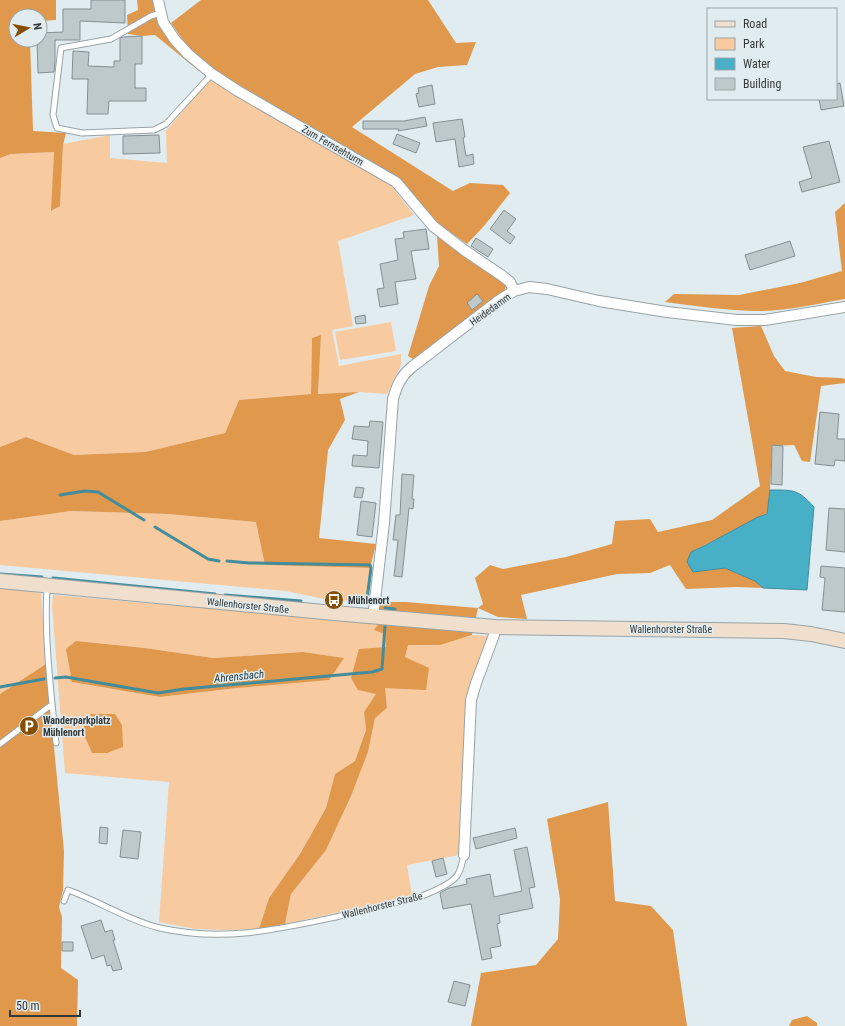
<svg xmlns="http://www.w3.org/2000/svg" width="845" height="1026" viewBox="0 0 845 1026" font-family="'Roboto Condensed',sans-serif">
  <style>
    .green { fill: #f8ca9f; fill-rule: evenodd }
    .forest { fill: #e0984d }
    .water { fill: #47b0c6; stroke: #428c9c }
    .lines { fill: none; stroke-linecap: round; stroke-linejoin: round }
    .stream { stroke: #428c9c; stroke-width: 3 }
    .building { fill: #bec9cc; stroke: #858f92 }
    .service-casing { stroke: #98a3a6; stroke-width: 7 }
    .minor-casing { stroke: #98a3a6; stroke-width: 12 }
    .secondary-casing { stroke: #98a3a6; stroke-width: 16 }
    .service { stroke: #fff; stroke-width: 5 }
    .minor { stroke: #fff; stroke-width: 10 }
    .secondary { stroke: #f1dfcd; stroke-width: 14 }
    .labels { text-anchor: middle; stroke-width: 3; stroke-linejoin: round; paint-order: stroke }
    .street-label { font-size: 10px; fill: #35393a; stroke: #e0ecef }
    .poi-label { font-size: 10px; font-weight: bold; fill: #35393a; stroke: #e0ecef; text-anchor: start }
    .water-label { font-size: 11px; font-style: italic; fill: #253c42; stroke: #e0ecef }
  </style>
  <rect width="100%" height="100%" fill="#e0ecef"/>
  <path class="green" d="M210,78L390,184L414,215L338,241L353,326L332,330L339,366L401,354V365L387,394L359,392L318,394L321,335L312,338L311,394L239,400L225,433L145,452L74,455L26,437L0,447V158L11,154L54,152L52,211L60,206L63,144L110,135V158L167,163L166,131Z
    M391,322L396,351L340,360L335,332Z
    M71,511L168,514L257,522L265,565L370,568L367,602L324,599L286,591L0,565V521Z
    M0,588L41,593L46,664L0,694Z
    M53,595L379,623L385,634L386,647L358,690L377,694L364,712L366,730L355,761L335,774L326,808L300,854L269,898L259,929L228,930L196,929L159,922L169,782L65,773L52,605ZM76,641L145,648L213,658L303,652L344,658L237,688L160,697L72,682ZM91,714L92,753L82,729Z
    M472,635L490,636L475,675L460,855L407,865L412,896L285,924L291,894L326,850L351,796L368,752L375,718L387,708L385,688L405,657L408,645H439Z"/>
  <path class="forest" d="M0,0H56V20L40,21V16H16V40H30L33,131L66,133L63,145L60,206L51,211L54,152L11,154L0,158Z
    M137,0H154V4L203,72L199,71L155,35L142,36L128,34L127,15L138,10Z
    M201,0H428L456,43L476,42L467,65L438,67L415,74L352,127L453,191L470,183L503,185L510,193L484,226L467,244L439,224L398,178L215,71L191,52L171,23Z
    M845,203V299C815,304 784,312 754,311C724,310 695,306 665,302L674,294L739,295L800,283L842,271L835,212Z
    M437,236L473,263L502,281L506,286L504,292L413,359L408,356L429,286L439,266Z
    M761,326L774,356L785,371L816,377L841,378L845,379V383L821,386L810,462L802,461L794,445L772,446L770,490L767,514L691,552L693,572L725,568L755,581L763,588L736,587L686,589L670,565L650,573L617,574L521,595L527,619L498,617L478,608L472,635L440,645H408L405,657L429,668L426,690L385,688L387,708L375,718L368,752L351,796L326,850L291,894L285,924L259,929L269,898L300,854L326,808L335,774L355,761L366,730L364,712L376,694L358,690L351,678L359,649L386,647L385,634L374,630L379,623V602H406L478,608L483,604L475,578L490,565L503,569L566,557L612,544L615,521L650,519L658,532L712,520L760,486L732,328Z
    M321,335L318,394L359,392L340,399L345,420L328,450L319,538L376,544L370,568L265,565L256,522L168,514L71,511L0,521V447L26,437L74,455L145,452L225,433L239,400L311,394L312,338Z
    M76,641L145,648L213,658L303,652L344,658L329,680L237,688L160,697L72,682L66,649Z
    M46,664L64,851L63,890L59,907L62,917L61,968L78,980L77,1026H0V694Z
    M91,714H115L122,725L123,747L107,753H92L82,730Z
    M608,802L615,901L651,906L673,930L687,1026H471L481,973L536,965L558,939L560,899L547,819Z
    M807,1016L817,1023V1026H789L792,1020Z"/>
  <path class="water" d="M770,490C793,490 798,489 814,507L807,590L763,588L755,581L725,568L693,572L687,562L691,552L706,545L758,517L767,514Z"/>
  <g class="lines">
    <path class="stream" d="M60,495L85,491L98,492L144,520
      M155,527L208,559L219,561
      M227,561L249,563L370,565L371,568L367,599
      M0,574L42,577
      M53,578L215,594
      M225,595L301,601
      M385,608L395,609
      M55,678L66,677L158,693L184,689L372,672L382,669L385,625
      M0,687L44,679"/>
  </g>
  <path class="building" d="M91,0H125V23L80,21V40H55V61L54,72L38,73L37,40H40V33L63,32V9H91Z
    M142,36V64H135V88H146V101H109L108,114H87L88,79H72L73,51L89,52L88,66L114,67V61H120V38L123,37Z
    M840,83L844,106L821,110L819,99H836V84Z
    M432,85L435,104L419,107L416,94L419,93L418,88Z
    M425,117L427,126L398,131L399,129H363V121H404Z
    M462,119L465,137L463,138L466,156L473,154L474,164L459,167L455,139L436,142L433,123Z
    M397,134L420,143L416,153L393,144Z
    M159,135L160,153L123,154V136Z
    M829,141L840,182L802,192L799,182L812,178L803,147Z
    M504,210L516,219L507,231L515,237L510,244L490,229Z
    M426,229L429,249L411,251L416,279L395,282L398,304L380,307L377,289L384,288L380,264L398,260L395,239L404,238L403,232Z
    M476,238L493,249L488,257L471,246Z
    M790,241L795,256L750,270L745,255Z
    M477,294L483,301L472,310L467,303Z
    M365,315L366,323L356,324L355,317Z
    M820,412L839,414L837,439H845V461L835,460L834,466L815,464Z
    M370,421L383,422L379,468L352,466L353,455L367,456L368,441L352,439L354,426L369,427Z
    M772,445L783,446L782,485L771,484Z
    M402,474L414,475L412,499H414L413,509L409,508L402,577L394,576L398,540H393L396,515H400Z
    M356,487L364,488L362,498L354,497Z
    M361,501L376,503L372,537L357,535Z
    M829,508L845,509V552L826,550Z
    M821,566L845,568V612L822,610L825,578L820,577Z
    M100,827L108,828L107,844L99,843Z
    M515,828L517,838L476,849L473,838Z
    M123,830L141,832L138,859L120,857Z
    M527,847L535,887L529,888L533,908L499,915L500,923L497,924L501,946L490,948L492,958L482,960L471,904L443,909L440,893L449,888L467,884L466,879L490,874L494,897L522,891L514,850Z
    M443,858L447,874L436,877L432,861Z
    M101,920L105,932L112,930L115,940H113L122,969L113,971L111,965L107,966L104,955L92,959L81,926Z
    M62,942H73V951H62Z
    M454,981L470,985L465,1006L448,1002Z"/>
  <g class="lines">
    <g class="service-casing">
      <path id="service" d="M161,13L151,16L111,39L61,48L53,115L57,128L82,133L154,130L166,124L212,74
        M47,587C44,637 51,693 56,743
        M0,744L47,708L52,705
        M64,901L68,890C99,901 127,920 160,928C222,942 276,930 336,917C365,910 394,904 422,896C432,892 447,886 455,878C461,873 462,862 464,855"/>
    </g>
    <g class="minor-casing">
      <path id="minor" d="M158,0L163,22L175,40L188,54L212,74L238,91L396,182L433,226L464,250L501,275L510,282L514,291
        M373,617L384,523L393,399C397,385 401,376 412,367L498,301L514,291L529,287L547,289L599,301L667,312L737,320H765L845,307
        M464,855L471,700L476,683L494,635L495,627"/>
    </g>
    <g class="secondary-casing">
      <path id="secondary" d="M0,581L334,613L495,627L784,631L811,634L845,641"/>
    </g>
    <use href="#service" class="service"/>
    <use href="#minor" class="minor"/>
    <use href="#secondary" class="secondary"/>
  </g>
  <defs>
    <g id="bus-disc" transform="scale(1)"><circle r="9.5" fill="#854e00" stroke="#e0ecef"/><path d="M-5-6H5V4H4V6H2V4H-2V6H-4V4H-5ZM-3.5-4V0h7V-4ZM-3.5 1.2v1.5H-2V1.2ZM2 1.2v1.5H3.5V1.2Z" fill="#fff"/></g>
    <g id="parking-disc" transform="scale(1)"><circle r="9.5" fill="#854e00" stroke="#e0ecef"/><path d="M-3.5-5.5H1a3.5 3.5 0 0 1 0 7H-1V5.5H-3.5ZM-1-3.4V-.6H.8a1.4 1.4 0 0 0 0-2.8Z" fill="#fff"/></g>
  </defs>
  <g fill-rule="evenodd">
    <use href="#bus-disc" x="334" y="600"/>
    <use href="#parking-disc" x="29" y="726"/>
  </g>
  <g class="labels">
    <g class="street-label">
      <text transform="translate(333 145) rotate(30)" y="4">Zum Fernsehturm</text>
      <text transform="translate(490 309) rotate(-36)" y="4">Heidedamm</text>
      <text transform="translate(248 605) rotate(6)" y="4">Wallenhorster Straße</text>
      <text x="671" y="633">Wallenhorster Straße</text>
      <text transform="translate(382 905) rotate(-14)" y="4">Wallenhorster Straße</text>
    </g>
    <g class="poi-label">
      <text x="348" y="604">Mühlenort</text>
      <text x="43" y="724">Wanderparkplatz<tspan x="43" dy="12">Mühlenort</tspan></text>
    </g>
    <g class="water-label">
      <text transform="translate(239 676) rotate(-6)" y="4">Ahrensbach</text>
    </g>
  </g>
  <rect x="707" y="8" width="130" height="92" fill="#e0ecef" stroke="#9ca4a7"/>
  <rect x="715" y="21" width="20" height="6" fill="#f1dfcd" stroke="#9ca4a7"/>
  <text x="743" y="28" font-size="12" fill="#35393a">Road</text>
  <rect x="715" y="38" width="20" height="12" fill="#f8ca9f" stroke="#9ca4a7"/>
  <text x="743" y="48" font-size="12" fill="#35393a">Park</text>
  <rect x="715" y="58" width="20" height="12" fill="#47b0c6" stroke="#9ca4a7"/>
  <text x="743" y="68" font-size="12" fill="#35393a">Water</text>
  <rect x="715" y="78" width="20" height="12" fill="#bec9cc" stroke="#9ca4a7"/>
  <text x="743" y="88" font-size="12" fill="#35393a">Building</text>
  <g transform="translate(28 28) rotate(80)"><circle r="19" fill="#e0ecef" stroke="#9ca4a7"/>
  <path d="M0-3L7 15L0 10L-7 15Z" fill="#854e00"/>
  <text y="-6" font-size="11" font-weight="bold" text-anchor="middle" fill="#35393a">N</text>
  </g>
  <path d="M10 1010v6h70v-6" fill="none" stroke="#35393a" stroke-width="2"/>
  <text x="16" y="1010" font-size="12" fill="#35393a" stroke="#e0ecef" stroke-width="3" paint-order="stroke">50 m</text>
</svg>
